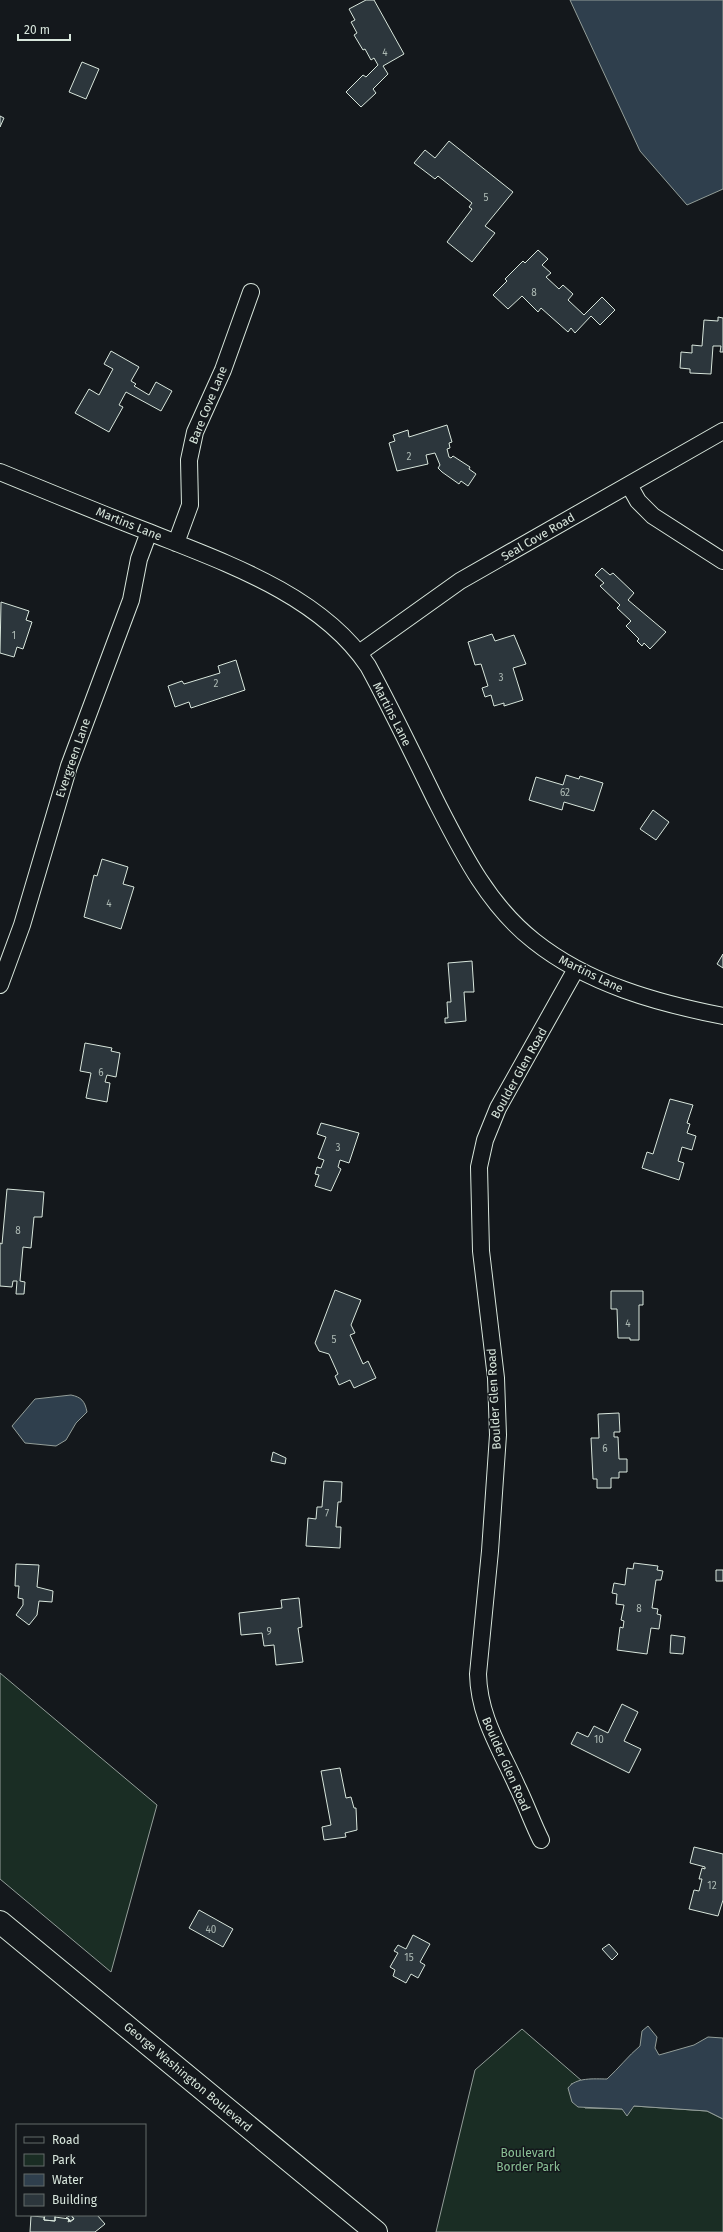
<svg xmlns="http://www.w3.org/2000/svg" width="723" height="2232" viewBox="0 0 723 2232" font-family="'Fira Sans',sans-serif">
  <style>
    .green { fill: #1a2d24; stroke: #939e99 }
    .water { fill: #2f3f4d; stroke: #939e99 }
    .building { fill: #2c363c; stroke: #d8e6dc }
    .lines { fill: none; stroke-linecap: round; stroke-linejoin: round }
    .street-casing { stroke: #d8e6dc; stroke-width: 18 }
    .primary-casing { stroke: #d8e6dc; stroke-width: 24 }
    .street { stroke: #14181c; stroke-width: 16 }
    .primary { stroke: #14181c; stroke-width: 22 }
    .labels { text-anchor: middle; stroke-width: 3; stroke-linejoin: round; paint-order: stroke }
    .number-label { font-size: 10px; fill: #adbab4 }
    .street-label { font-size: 12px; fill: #d8e6dc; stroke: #14181c }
    .park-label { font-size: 12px; fill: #8ac095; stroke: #14181c }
  </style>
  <rect width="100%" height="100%" fill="#14181c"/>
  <path class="green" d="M0,1673L157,1805L111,1972L0,1879Z
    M522,2029L582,2081L571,2084L585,2108L622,2109L634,2106L707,2111L723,2119V2232H436L475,2070Z"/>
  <path class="water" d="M570,0H723V189L687,205L640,151Z
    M71,1395C81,1397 85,1401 87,1412L76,1423L66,1440L56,1446L25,1443L12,1426L35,1399Z
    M648,2026L657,2037L655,2048L659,2055L694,2045L708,2037L723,2038V2119L707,2111L634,2106L627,2116L622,2109L578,2107L572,2102L568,2088C576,2077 594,2079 607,2079C619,2068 628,2056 640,2046L642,2031Z"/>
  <path class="building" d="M366,0H374L404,54L383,66L388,74L373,89L376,93L361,107L346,92L363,75L366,77L378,65L374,58L371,60L365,49L363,50L354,35L357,33L351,22L355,20L349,9Z
    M82,62L99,69L86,99L69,92Z
    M0,116L4,118L0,127Z
    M449,141L513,192L485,226L495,233L472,262L447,242L472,209L469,207L472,203L438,176L435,179L414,163L425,150L435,158Z
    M538,250L548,259L542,265L551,273L546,277L559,289L563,285L573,294L568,300L584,315L602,297L615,310L600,325L591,316L575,333L571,328L568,332L541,308L538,312L522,296L508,309L493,295L507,281L505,279L523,261L525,263Z
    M718,317L723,318V352H720L721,346H713L711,374L690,373V369L680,368L681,352L692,353V345L702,346L704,320L718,321Z
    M111,351L139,367L131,381L136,384L134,386L149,395L156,382L172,391L161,411L126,392L119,405L123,407L109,432L75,413L89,389L99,395L113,369L104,364Z
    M447,425L452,442L449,443L450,448L447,449L449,457L451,458L453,456L470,467L469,469L476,474L468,486L461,481L459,484L442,472L438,468L440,465L435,453L426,455L428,464L397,471L389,443L395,441L393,435L408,430L409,437Z
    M602,568L610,575L613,573L634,593L628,600L666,632L650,649L644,643L642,646L637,641L639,639L626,626L631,621L617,608L620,605L600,586L604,583L595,575Z
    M1,602L29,611L26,620L32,622L23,649L17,647L14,657L0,653Z
    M492,634L495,641L514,635L526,664L513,668L523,700L504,706V703L494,706L491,695L485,697L482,688L488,686L481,664L475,665L468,642Z
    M236,660L245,690L191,708L189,702L175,707L168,686L182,681L184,684L220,673L218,666Z
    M566,775L579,779L580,776L603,783L594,811L564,802L562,810L529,800L536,777L563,785Z
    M653,810L669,822L656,840L640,829Z
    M102,859L128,867L123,884L134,887L121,929L84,917L94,875L97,876Z
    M723,954V968L717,964Z
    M472,961L474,992H464L466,1021L445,1023V1018H448L447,1002H451L448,963Z
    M85,1043L112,1048L111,1051L120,1053L116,1077L107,1075L105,1082L110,1083L107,1102L86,1098L91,1073L80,1071Z
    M670,1099L693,1105L687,1123L690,1124L687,1133L696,1136L692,1150L682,1147L678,1161L684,1163L679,1180L642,1168L647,1152L653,1154Z
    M321,1123L359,1133L349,1163L340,1160L338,1167L341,1169L331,1191L315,1186L319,1175L315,1174L317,1167L321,1168L324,1160L318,1158L326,1137L317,1134Z
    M7,1189L44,1192L42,1217H34L31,1248L23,1247L20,1281L25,1282L24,1294H16L17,1281H13L12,1287L0,1286V1243L2,1244Z
    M335,1290L361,1300L351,1325L355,1333L350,1335L363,1364L368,1361L376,1378L354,1388L350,1380L339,1385L335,1376L338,1374L329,1354L319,1351L315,1343Z
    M611,1291H643V1305H639V1340H630V1338H618L617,1309H611Z
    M619,1413L620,1432H614V1437H618L619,1459H627V1472H619V1478H611V1488H597V1479H593L591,1438H599L598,1414Z
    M273,1452L286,1458L285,1464L271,1461Z
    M324,1481L342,1482L341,1502H338L336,1527H341L340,1548L306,1546L308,1518L316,1519L317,1507H322Z
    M634,1563L658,1566L657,1570L663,1571L661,1580H656L652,1608L658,1609L657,1614L661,1615L659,1629L651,1628L647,1654L617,1650L620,1627L623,1628L624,1621L621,1620L624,1605L616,1604L617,1594L612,1593L614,1583L625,1585L627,1568L633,1569Z
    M16,1564L39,1565L37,1587L53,1591L52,1602L39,1601L37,1615L29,1625L16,1615L23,1605V1599L18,1598L19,1586H15Z
    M716,1570H723V1581H716Z
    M299,1598L302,1627L298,1628L303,1662L276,1665L274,1645L264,1646L262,1633L241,1635L239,1613L282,1608L281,1600Z
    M671,1635L685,1637L683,1654L670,1653Z
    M622,1704L638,1712L624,1741L641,1749L629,1773L571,1744L577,1732L588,1737L594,1726L608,1733Z
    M340,1768L346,1798L351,1797L354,1808H356L357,1830L345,1833L346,1837L324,1840L322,1827L331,1825L321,1771Z
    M694,1847L723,1854V1900L718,1916L689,1909L694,1890L699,1891L702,1879H699L702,1868L705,1869V1867L690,1863Z
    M199,1910L233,1929L223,1947L189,1928Z
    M413,1935L430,1944L420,1962L425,1965L418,1978L411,1974L406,1983L393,1976L395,1970L390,1967L398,1953L394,1951L398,1945L406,1949Z
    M609,1944L618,1954L612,1960L602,1949Z
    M45,2215H55V2221L44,2220Z
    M71,2215H97L105,2224L95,2232H30L31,2216L44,2217V2220L55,2221V2217L69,2219L70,2222L74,2219Z
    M71,2215L74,2219L68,2222L69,2219L66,2218Z"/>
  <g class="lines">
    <g class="street-casing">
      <path id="street" d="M0,472C49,492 97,512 146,531C223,562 320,594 368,666C392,710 414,756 436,801C462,852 488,905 534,941C588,984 657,1003 723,1016
        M629,485L638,501L653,516L723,561
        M176,543L190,505L189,460L195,432L223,370L251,292
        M359,653L460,581L723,431
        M0,985L22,925L69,766L131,600L139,559L149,532
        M541,1840C532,1822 526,1804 517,1786C500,1748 479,1717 478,1674L490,1551L498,1435L496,1378L481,1251L479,1167L485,1140L498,1108L576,969"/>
    </g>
    <g class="primary-casing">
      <path id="primary" d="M0,1922L376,2232"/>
    </g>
    <use href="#street" class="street"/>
    <use href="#primary" class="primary"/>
  </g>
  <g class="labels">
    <g class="number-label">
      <text x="385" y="56">4</text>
      <text x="486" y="201">5</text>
      <text x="534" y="296">8</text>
      <text x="409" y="460">2</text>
      <text x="14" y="639">1</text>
      <text x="501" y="681">3</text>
      <text x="216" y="687">2</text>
      <text x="565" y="796">62</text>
      <text x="109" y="907">4</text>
      <text x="101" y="1076">6</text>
      <text x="338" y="1151">3</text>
      <text x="18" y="1234">8</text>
      <text x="628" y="1327">4</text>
      <text x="334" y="1343">5</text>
      <text x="605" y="1452">6</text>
      <text x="327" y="1517">7</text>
      <text x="639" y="1612">8</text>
      <text x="269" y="1635">9</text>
      <text x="599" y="1743">10</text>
      <text x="712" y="1889">12</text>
      <text x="211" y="1933">40</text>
      <text x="409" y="1961">15</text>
    </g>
    <g class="street-label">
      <text transform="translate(208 405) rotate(-68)" y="4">Bare Cove Lane</text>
      <text transform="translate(129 524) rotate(22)" y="4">Martins Lane</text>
      <text transform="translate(538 537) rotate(-30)" y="4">Seal Cove Road</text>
      <text transform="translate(392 714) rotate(63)" y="4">Martins Lane</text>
      <text transform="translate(73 758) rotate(-71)" y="4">Evergreen Lane</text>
      <text transform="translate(591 974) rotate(26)" y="4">Martins Lane</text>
      <text transform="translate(519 1073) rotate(-61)" y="4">Boulder Glen Road</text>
      <text transform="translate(494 1399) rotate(-93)" y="4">Boulder Glen Road</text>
      <text transform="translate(506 1764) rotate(66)" y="4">Boulder Glen Road</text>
      <text transform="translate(188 2077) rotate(40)" y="4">George Washington Boulevard</text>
    </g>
    <g class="park-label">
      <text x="528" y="2157">Boulevard<tspan x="528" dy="14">Border Park</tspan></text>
    </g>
  </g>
  <rect x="16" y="2124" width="130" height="92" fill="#14181c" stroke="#626a69"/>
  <rect x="24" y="2137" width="20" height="6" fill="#14181c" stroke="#626a69"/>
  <text x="52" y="2144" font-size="12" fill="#d8e6dc">Road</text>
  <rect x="24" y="2154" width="20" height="12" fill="#1a2d24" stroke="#626a69"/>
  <text x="52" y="2164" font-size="12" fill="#d8e6dc">Park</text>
  <rect x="24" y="2174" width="20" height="12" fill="#2f3f4d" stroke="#626a69"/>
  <text x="52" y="2184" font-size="12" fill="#d8e6dc">Water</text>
  <rect x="24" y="2194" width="20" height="12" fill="#2c363c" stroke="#626a69"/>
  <text x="52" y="2204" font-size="12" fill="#d8e6dc">Building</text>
  <path d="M18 34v6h52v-6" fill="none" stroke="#d8e6dc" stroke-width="2"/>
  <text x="24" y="34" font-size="12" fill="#d8e6dc" stroke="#14181c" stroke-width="3" paint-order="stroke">20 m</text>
</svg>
